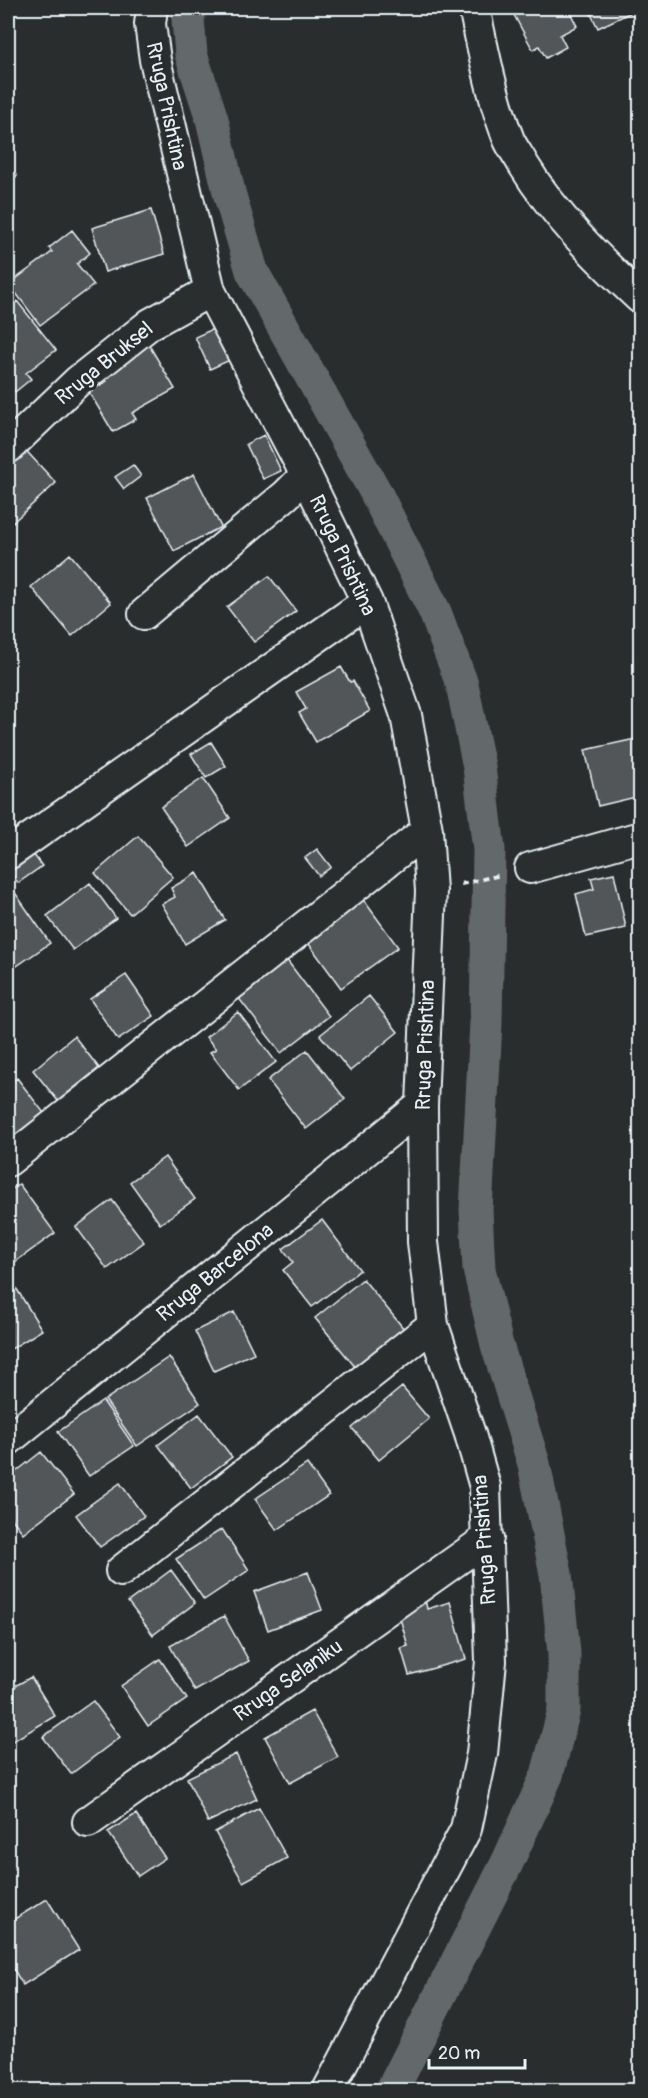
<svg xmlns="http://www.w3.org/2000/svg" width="648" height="2098" viewBox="0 0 648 2098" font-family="Pangolin,sans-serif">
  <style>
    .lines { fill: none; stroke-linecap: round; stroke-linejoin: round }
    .canal { stroke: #63686b; stroke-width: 33 }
    .building { fill: #535759; stroke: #e8f1f8; stroke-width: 1.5 }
    .minor-casing { stroke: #e8f1f8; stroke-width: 34 }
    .path { stroke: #e8f1f8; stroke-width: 4; stroke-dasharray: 6 4.5; stroke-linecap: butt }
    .minor { stroke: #2a2d2e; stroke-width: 30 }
    .labels { text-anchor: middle; stroke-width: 6; stroke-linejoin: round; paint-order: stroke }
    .street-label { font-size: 21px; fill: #e8f1f8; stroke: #2a2d2e }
  </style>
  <rect width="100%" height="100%" fill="#2a2d2e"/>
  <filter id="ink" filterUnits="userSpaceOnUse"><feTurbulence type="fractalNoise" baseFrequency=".0167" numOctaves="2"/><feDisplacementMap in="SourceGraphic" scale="12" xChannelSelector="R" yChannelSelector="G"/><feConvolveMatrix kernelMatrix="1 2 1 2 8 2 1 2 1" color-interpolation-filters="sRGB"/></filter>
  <g filter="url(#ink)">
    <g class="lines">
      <path class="canal" d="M191,8L188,19L191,54L212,119L230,196L252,271L375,491L435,612L462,684L479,767L489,850L486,1023L476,1210L479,1269L497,1345L534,1464L556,1574L564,1653V1710L547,1775L507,1863L392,2090"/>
    </g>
    <path class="building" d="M527,8H568L577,26L560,35L566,47L546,58L539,46L533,50L514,15Z
      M588,8H640L598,28Z
      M8,166L17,176L8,184Z
      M151,210L164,254L105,272L92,228Z
      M72,230L90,253L77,264L94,285L40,325L9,284L52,252L49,248Z
      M17,301L56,350L26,373L31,379L15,392L8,382V309Z
      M215,328L230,360L210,369L195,337Z
      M143,335L175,389L132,413L136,419L113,432L89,392L107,381L99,367Z
      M264,435L281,471L263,479L246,444Z
      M18,442L56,483L12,523L8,518V452Z
      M133,465L141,476L124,489L115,477Z
      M194,474L221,527L174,551L147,498Z
      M70,554L111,603L72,636L31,587Z
      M269,576L296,611L254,642L227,607Z
      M341,667L350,682L353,681L370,711L316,742L299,713L306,709L296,692Z
      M640,738V796L598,806L585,750Z
      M211,742L226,766L206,778L191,754Z
      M8,766L16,777L8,784Z
      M203,778L230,818L188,847L161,807Z
      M138,836L173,877L130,914L95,873Z
      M317,849L331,867L319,876L305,858Z
      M31,851L42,866L18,883L8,868Z
      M197,873L225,920L185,944L162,904L175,897L171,888Z
      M614,873L626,928L586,937L576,894L594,889L591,878Z
      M90,883L116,918L73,950L47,916Z
      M11,887L50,943L11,970L8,966V889Z
      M360,895L398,947L341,988L303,936Z
      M283,955L329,1016L281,1053L234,992Z
      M126,975L154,1016L118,1040L90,999Z
      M369,996L398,1032L350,1071L320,1035Z
      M238,1012L276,1062L239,1090L210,1052L216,1049L206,1037Z
      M74,1036L99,1068L58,1101L33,1070Z
      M307,1050L345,1099L306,1129L268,1080Z
      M17,1078L44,1113L8,1140V1085Z
      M165,1157L195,1199L160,1224L130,1182Z
      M19,1184L55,1233L8,1267V1192Z
      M112,1200L144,1242L107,1269L76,1227Z
      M322,1220L360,1270L312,1307L283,1270L293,1262L283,1249Z
      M10,1278L42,1330L8,1351V1280Z
      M363,1279L404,1329L356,1368L315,1318Z
      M234,1312L254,1353L214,1371L195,1331Z
      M169,1357L200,1403L137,1446L105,1400Z
      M402,1387L429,1419L379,1460L352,1428Z
      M103,1401L134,1446L89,1476L58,1432Z
      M199,1414L232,1457L191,1488L158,1445Z
      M41,1452L74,1494L23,1533L8,1514V1478Z
      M307,1464L329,1495L277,1530L255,1499Z
      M120,1483L144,1516L100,1547L76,1515Z
      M222,1529L249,1570L204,1600L176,1559Z
      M171,1570L195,1603L153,1635L128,1602Z
      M308,1572L322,1610L268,1630L254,1592Z
      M425,1600L427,1609L450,1602L466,1659L409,1675L401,1648L408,1646L397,1608Z
      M224,1616L249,1661L195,1691L170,1646Z
      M160,1659L187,1699L148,1726L121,1686Z
      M31,1677L55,1716L13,1741L8,1731V1690Z
      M93,1701L120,1737L71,1774L43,1737Z
      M312,1711L338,1757L290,1783L265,1737Z
      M236,1754L257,1799L208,1822L187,1778Z
      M259,1808L287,1858L243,1882L215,1832Z
      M136,1814L165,1858L138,1876L108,1832Z
      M47,1899L79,1950L23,1985L8,1960V1923Z"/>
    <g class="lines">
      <g class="minor-casing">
        <path id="minor" d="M152,8L150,24L155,60L210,291L306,475L367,602L406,715L427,830L431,891L422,1105L423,1242L433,1325L470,1434L485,1487L491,1661L482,1754L466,1829L328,2090
          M474,8C484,52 492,98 509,140C513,149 519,156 523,164C554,215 597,258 640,298
          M8,448L78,381L150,324L210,291
          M144,614L286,495L306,475
          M8,854L367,602
          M530,868L640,837
          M8,1161L427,830
          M8,1440L422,1105
          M121,1571L433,1325
          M88,1822L488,1538"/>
      </g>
      <path class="path" d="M461,884L501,875"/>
      <use href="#minor" class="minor"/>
    </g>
  </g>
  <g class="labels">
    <g class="street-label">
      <text transform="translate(167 106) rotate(78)" y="7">Rruga Prishtina</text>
      <text transform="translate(104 363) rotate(-39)" y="7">Rruga Bruksel</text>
      <text transform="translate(343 555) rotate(65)" y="7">Rruga Prishtina</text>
      <text transform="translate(425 1045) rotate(-88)" y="7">Rruga Prishtina</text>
      <text transform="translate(215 1272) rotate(-39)" y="7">Rruga Barcelona</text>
      <text transform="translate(484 1540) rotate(-94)" y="7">Rruga Prishtina</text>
      <text transform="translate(288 1680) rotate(-35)" y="7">Rruga Selaniku</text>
    </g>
  </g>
  <rect width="648" height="2098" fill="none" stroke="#2a2d2e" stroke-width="30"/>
  <rect x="15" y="15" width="618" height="2068" fill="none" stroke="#e8f1f8" stroke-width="2" filter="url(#ink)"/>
  <path d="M429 2059v9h96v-9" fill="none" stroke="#e8f1f8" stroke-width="3"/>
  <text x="438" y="2059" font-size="18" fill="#e8f1f8" stroke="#2a2d2e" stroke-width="4.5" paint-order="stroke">20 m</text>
</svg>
